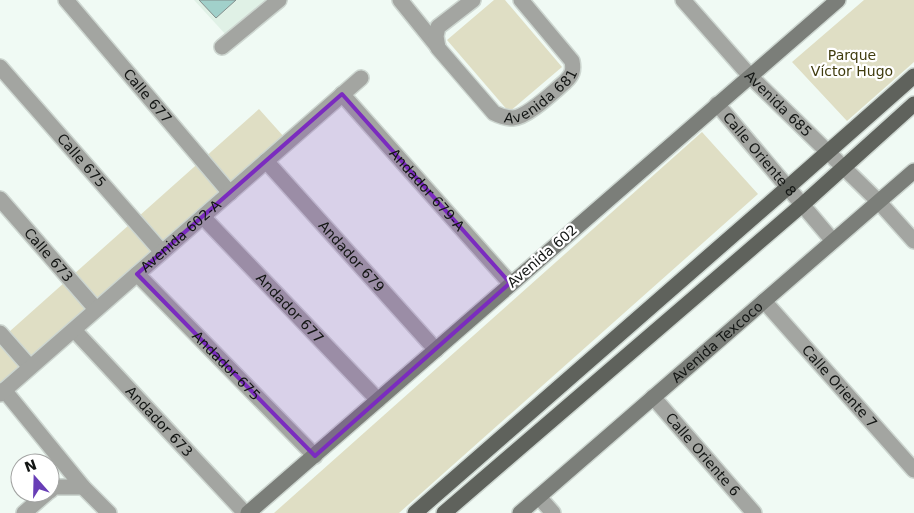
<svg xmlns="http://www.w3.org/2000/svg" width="914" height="513" viewBox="0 0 914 513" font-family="'DejaVu Sans',sans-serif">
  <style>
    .built { fill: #e0f1e6 }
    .green { fill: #dfdec4 }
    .building { fill: #a1d0ca; stroke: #828e8c }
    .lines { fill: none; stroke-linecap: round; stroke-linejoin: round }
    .street-casing { stroke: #cdd6d0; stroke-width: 18 }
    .secondary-casing { stroke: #cdd6d0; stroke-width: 18 }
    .primary-casing { stroke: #cdd6d0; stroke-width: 18 }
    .street { stroke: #a3a5a1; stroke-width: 15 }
    .secondary { stroke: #7b7e79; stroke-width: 15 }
    .primary { stroke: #5f625c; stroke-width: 15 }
    .marked { fill: #7b2cbf; fill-opacity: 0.2; stroke: #7b2cbf; stroke-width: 4; stroke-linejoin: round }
    .labels { text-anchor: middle; stroke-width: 4.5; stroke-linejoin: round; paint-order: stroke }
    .park-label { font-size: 14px; fill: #403c0e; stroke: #fff }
    .street-label { font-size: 14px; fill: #131614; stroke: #fff }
  </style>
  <rect width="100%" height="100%" fill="#f0faf4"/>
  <path class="built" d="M194,0H266L227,36Z"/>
  <path class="green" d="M494,0H505L562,67L509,112L447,40Z
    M864,0H914V62L847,121L792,62Z
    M259,109L285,138L0,391V340Z
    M702,132L758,194L399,513H274Z"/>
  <path class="building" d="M199,0H236L216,18Z"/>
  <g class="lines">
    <g class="street-casing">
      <g id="street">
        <path id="s1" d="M66,0L230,193"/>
        <path d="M400,0L438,47"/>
        <path id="s2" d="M473,0L438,27L436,36L438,48L494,113C500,116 506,118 513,118C528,117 553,92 565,82C572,75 574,71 572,61L521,0"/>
        <path id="s3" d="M683,0L750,76L879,202L914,241"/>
        <path d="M222,47L279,0"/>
        <path id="s4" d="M0,67L162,252"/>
        <path id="s5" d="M342,94L510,283"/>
        <path id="s6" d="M717,104L833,241"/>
        <path id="s7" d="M266,161L436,350"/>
        <path id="s8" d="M0,199L96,309"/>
        <path id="s9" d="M203,217L378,400"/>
        <path id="s10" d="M137,274L315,456"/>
        <path id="s11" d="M764,301L914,470"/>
        <path id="s12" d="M74,330L245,513"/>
        <path d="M0,333L30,367"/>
        <path d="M4,390L83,487L109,513"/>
        <path id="s13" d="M0,394L361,78"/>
        <path id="s14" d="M653,397L754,513"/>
        <path d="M50,491L54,487H83"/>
        <path d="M539,497L553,513"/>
        <path d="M24,513L47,493"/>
      </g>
    </g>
    <g class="secondary-casing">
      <g id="secondary">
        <path d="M248,513L838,0"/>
        <path id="s15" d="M520,513L914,171"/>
      </g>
    </g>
    <g class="primary-casing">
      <path id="primary" d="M415,513L787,188L914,76
        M444,513L802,205L914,104"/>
    </g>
    <use href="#street" class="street"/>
    <use href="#secondary" class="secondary"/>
    <use href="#primary" class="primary"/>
  </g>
  <path class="marked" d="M342,94L510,283L315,456L137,274Z"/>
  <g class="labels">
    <g class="park-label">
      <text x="852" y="60">Parque<tspan x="852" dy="16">Víctor Hugo</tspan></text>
    </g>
    <g class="street-label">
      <text dy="5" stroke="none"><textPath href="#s2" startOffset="206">Avenida 681</textPath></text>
      <text dy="5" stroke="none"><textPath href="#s1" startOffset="126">Calle 677</textPath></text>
      <text dy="5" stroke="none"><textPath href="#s3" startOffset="141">Avenida 685</textPath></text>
      <text dy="5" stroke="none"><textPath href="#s6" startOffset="66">Calle Oriente 8</textPath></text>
      <text dy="5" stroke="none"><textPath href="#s4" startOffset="124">Calle 675</textPath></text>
      <text dy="5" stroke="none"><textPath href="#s5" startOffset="128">Andador 679-A</textPath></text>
      <text dy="5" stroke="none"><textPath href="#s13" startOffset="240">Avenida 602-A</textPath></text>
      <text dy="5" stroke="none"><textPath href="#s8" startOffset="74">Calle 673</textPath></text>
      <text dy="5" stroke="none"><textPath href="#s7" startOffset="128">Andador 679</textPath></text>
      <text transform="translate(542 256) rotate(-41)" y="5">Avenida 602</text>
      <text dy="5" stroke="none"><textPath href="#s9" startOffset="126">Andador 677</textPath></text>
      <text dy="5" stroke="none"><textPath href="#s15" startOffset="261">Avenida Texcoco</textPath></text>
      <text dy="5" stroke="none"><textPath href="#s10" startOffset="128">Andador 675</textPath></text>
      <text dy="5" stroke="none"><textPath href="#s11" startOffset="114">Calle Oriente 7</textPath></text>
      <text dy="5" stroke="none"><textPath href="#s12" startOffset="125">Andador 673</textPath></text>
      <text dy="5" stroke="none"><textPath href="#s14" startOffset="76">Calle Oriente 6</textPath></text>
    </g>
  </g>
  <g transform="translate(35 478) rotate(340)"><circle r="24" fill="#ffffff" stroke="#a1a2a1"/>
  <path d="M0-4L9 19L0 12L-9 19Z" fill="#683eb6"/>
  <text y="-8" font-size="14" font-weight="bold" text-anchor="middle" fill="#131614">N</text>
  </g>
</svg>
